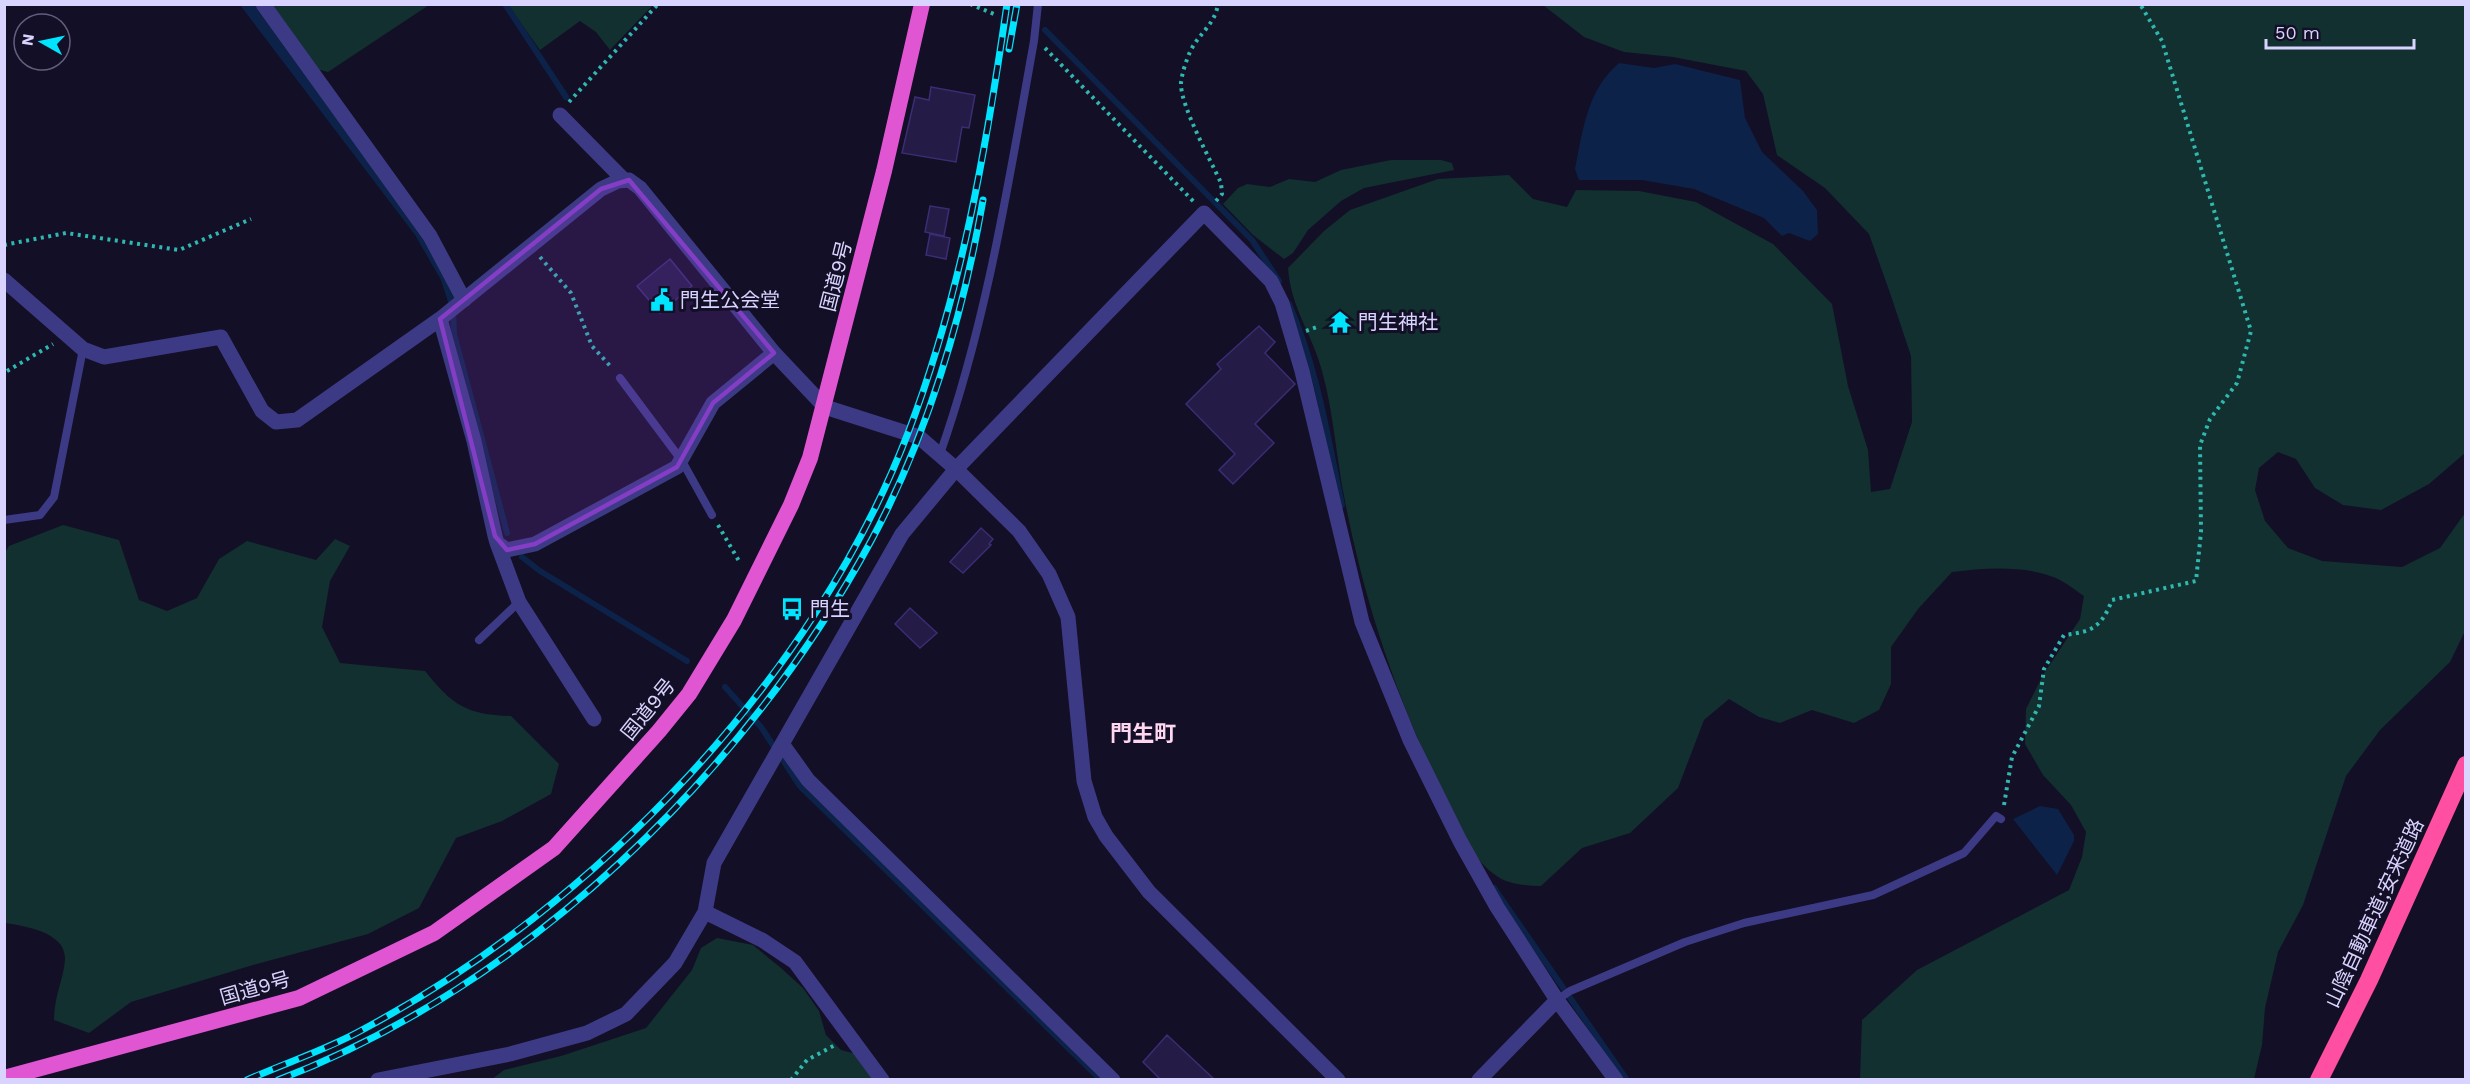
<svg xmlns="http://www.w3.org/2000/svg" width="2470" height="1084" viewBox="0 0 2470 1084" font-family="'Work Sans','Noto Sans JP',sans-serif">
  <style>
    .green { fill: #12302f }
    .water { fill: #0c2248 }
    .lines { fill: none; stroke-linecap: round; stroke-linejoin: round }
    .stream { stroke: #0c2248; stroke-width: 6 }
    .building { fill: #241b47; stroke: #3b2d73; stroke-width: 1.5 }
    .path { stroke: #2fb8b0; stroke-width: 4; stroke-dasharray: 3 4.5; stroke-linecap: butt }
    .service { stroke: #3d3a85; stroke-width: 8 }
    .minor { stroke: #3d3a85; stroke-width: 15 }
    .tertiary { stroke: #3d3a85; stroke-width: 15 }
    .trunk { stroke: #e055d1; stroke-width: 16 }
    .motorway { stroke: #ff4fa3; stroke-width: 18 }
    .rail-casing { stroke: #00e5ff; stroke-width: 7 }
    .rail { stroke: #130f26; stroke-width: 4.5; stroke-dasharray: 14; stroke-linecap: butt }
    .marked { fill: #843dc5; fill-opacity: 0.2; stroke: #843dc5; stroke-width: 4.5; stroke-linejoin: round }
    .labels { text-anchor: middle; stroke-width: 6; stroke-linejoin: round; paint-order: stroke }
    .street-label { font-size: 20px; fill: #d9d4ff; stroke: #130f26 }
    .poi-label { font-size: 20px; fill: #d9d4ff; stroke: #130f26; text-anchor: start }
    .quarter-label { font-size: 22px; font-weight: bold; fill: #ffd6f0; stroke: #130f26 }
  </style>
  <rect width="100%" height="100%" fill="#130f26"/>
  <path class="green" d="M269,5H429L328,72L316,69Z
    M508,5H653L610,50L596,32L580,21L540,50Z
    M1543,5H2465V453L2429,484L2381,510L2343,505L2315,488L2296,459L2278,452L2259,468L2255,490L2265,521L2288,548L2322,561L2402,567L2440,548L2465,513V631L2450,662L2380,730L2346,776L2303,905L2278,952L2265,1008L2262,1045L2254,1079H1860L1862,1020L1917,970L2069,890L2082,857L2086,832L2071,805L2043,775L2025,744L2026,709L2043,675L2080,619L2084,596C2075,590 2065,582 2056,578C2024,565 1985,568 1952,572L1918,609L1891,647V684L1879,710L1854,723L1812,710L1780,723L1759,717L1729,699L1704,720L1678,788L1630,833L1582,848L1541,886C1523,885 1508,885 1494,874C1469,856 1456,820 1443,793C1398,702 1364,601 1345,501C1336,458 1334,414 1322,371C1312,333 1291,309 1288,268L1324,231L1350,210L1438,179L1509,175L1533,199L1567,207L1576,190L1639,191L1696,202L1773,244L1832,304L1848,386L1868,450L1871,492L1890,489L1912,422L1911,356L1890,293L1869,234L1825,188L1777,155L1763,94L1746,71L1673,57L1624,52L1584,37Z
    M1391,160H1441L1452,163L1454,170L1364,188L1341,201L1308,230L1293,253L1284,259L1253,235L1223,204L1238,188L1247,184L1270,187L1289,179L1315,182L1341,170Z
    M63,525L119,540L139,600L167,611L197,598L219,559L247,541L316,560L335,539L350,546L330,581L322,627L340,663L425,671C452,705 467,715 511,716L559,764L551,794L502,821L456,838L419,908L368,934L253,965L131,1002L89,1033L54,1020C54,996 64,978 65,959C66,932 24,926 5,923L4,554L9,546Z
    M717,938L753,945L781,968L803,988L819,1011L826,1035L841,1050L856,1054L878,1080H491L504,1070L561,1056L646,1028L692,970L701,948Z"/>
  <path class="water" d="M240,5H255L420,229L457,299L449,305L441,280L415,235Z
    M1619,63L1654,68L1675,64L1740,80L1745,118L1762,152L1803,191L1817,210L1818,234L1810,241L1789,233L1782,236L1764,218L1694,189L1642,180H1579L1575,169C1583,130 1587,90 1619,63Z
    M2040,806L2058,809L2074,835V841L2057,875L2013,819Z"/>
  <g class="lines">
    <path class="stream" d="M505,4L566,97
      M1045,30L1252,240L1279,281
      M1289,304C1317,367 1328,438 1342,505
      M453,310L454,334L507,533
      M522,557L540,571L687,661
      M725,687L761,727L800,786L1101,1080
      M1494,888L1627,1080"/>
  </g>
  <path class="building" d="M931,87L975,95L969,128L962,127L956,162L902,153L915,97L929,100Z
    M930,206L949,209L944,236L925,232Z
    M930,234L950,238L946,259L926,255Z
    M670,259L692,286L660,313L637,286Z
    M1259,326L1275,342L1265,353L1295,384L1255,424L1274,443L1233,484L1219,470L1235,454L1186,404L1221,369L1217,364Z
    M981,528L993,539L989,544L991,545L963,573L950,562Z
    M910,608L937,633L920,648L895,624Z
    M1167,1035L1215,1080H1161L1143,1062Z"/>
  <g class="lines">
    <path class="path" d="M970,4L994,14
      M1045,48L1194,202
      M569,102L658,4
      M1216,201L1222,194L1221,183C1211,161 1180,105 1181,83C1182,73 1186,61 1190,52C1198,34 1215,25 1218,4
      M4,245L66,233L179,250L251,219
      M540,257L571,293L592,346L612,368
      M1306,331L1317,327
      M7,371L53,344
      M718,525L739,561
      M2004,805L2012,757L2039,706L2044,669L2064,635C2093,632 2102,626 2112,600L2196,581L2201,532L2200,445L2210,419L2237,383L2251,331L2162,41L2140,4
      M791,1080L807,1060L837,1044"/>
    <path class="service" d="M620,378L682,461L712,515
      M940,454C987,321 1009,180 1034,41L1038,4
      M4,520L40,515L54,497L83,349
      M479,640L519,602
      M1557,1000L1570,991L1685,942L1744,923L1873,895L1964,853L1996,816L2001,819"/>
    <path class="minor" d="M263,4L430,236L464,300
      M560,115L624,180
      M4,280L83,349L104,357L221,337L262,411L276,422L297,420L440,319L601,189L618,181L629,180L640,188L774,353L825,407
      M440,319L474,441L495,536L497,543L507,550L535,544L677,467L713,403L774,353
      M497,543L519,602L594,719
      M783,745L808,780L1113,1080
      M705,912L762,940L795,962L882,1080
      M378,1080L510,1054L587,1033L626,1014L675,963L705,912L714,863L902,534L956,469L1204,213L1271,281L1282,303L1302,371L1362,622L1410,740L1460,841L1497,907L1557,1000L1616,1080
      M1479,1080L1557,1000"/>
    <path class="tertiary" d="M825,407L919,437L956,469L1019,531L1049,574L1068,617L1084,781L1095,817L1106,836L1149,892L1338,1080"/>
    <path class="trunk" d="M4,1078L299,998L434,933L554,848L659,731L689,694L734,620L791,505L810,458L884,171L922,4"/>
    <path class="motorway" d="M2319,1080L2369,980L2466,765"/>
    <g class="rail-casing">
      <path id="rail" d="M1009,49L1017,4
        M247,1080C285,1063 326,1050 362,1030C595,906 813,680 908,433C961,295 986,150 1007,4
        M278,1080C526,986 746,772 871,541C927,437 963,316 983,200"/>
    </g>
    <use href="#rail" class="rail"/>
  </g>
  <path class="marked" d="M629,180L774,353L713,403L677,467L535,544L507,550L495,536L440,319L601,189Z"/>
  <defs>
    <g id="civic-bare" transform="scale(1.8)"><path d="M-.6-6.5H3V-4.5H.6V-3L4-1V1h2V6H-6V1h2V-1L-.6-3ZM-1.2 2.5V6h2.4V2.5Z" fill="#00e5ff" stroke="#130f26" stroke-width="2.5" paint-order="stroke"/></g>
    <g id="temple-bare" transform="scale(1.8)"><path d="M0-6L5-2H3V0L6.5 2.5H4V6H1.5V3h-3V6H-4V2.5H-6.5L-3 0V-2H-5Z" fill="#00e5ff" stroke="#130f26" stroke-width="2.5" paint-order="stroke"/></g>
    <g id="bus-bare" transform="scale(1.8)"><path d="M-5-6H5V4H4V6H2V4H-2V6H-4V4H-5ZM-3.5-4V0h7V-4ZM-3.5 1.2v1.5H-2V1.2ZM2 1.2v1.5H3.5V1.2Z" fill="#00e5ff" stroke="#130f26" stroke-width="2.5" paint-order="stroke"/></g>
  </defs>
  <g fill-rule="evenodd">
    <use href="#civic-bare" x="662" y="300"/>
    <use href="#temple-bare" x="1340" y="322"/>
    <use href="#bus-bare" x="792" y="609"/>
  </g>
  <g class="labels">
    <g class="street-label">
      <text transform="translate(836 276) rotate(-76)" y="7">国道9号</text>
      <text transform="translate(648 709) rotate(-51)" y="7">国道9号</text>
      <text transform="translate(2374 913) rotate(-65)" y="7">山陰自動車道;安来道路</text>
      <text transform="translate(255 988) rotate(-16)" y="7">国道9号</text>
    </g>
    <g class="poi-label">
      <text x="680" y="307">門生公会堂</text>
      <text x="1358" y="329">門生神社</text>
      <text x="810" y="616">門生</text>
    </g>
    <g class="quarter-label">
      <text x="1143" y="741">門生町</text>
    </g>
  </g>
  <rect width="2470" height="1084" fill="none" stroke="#d9d4ff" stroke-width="12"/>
  <g transform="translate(42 42) rotate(279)"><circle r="28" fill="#130f26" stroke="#625e7d" stroke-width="1.5"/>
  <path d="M0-4.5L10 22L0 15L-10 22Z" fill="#00e5ff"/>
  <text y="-9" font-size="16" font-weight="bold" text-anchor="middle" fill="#d9d4ff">N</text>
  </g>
  <path d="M2266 39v9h148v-9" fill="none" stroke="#d9d4ff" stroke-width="3"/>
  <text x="2275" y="39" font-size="18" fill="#d9d4ff" stroke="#130f26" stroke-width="4.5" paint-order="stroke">50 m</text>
</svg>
